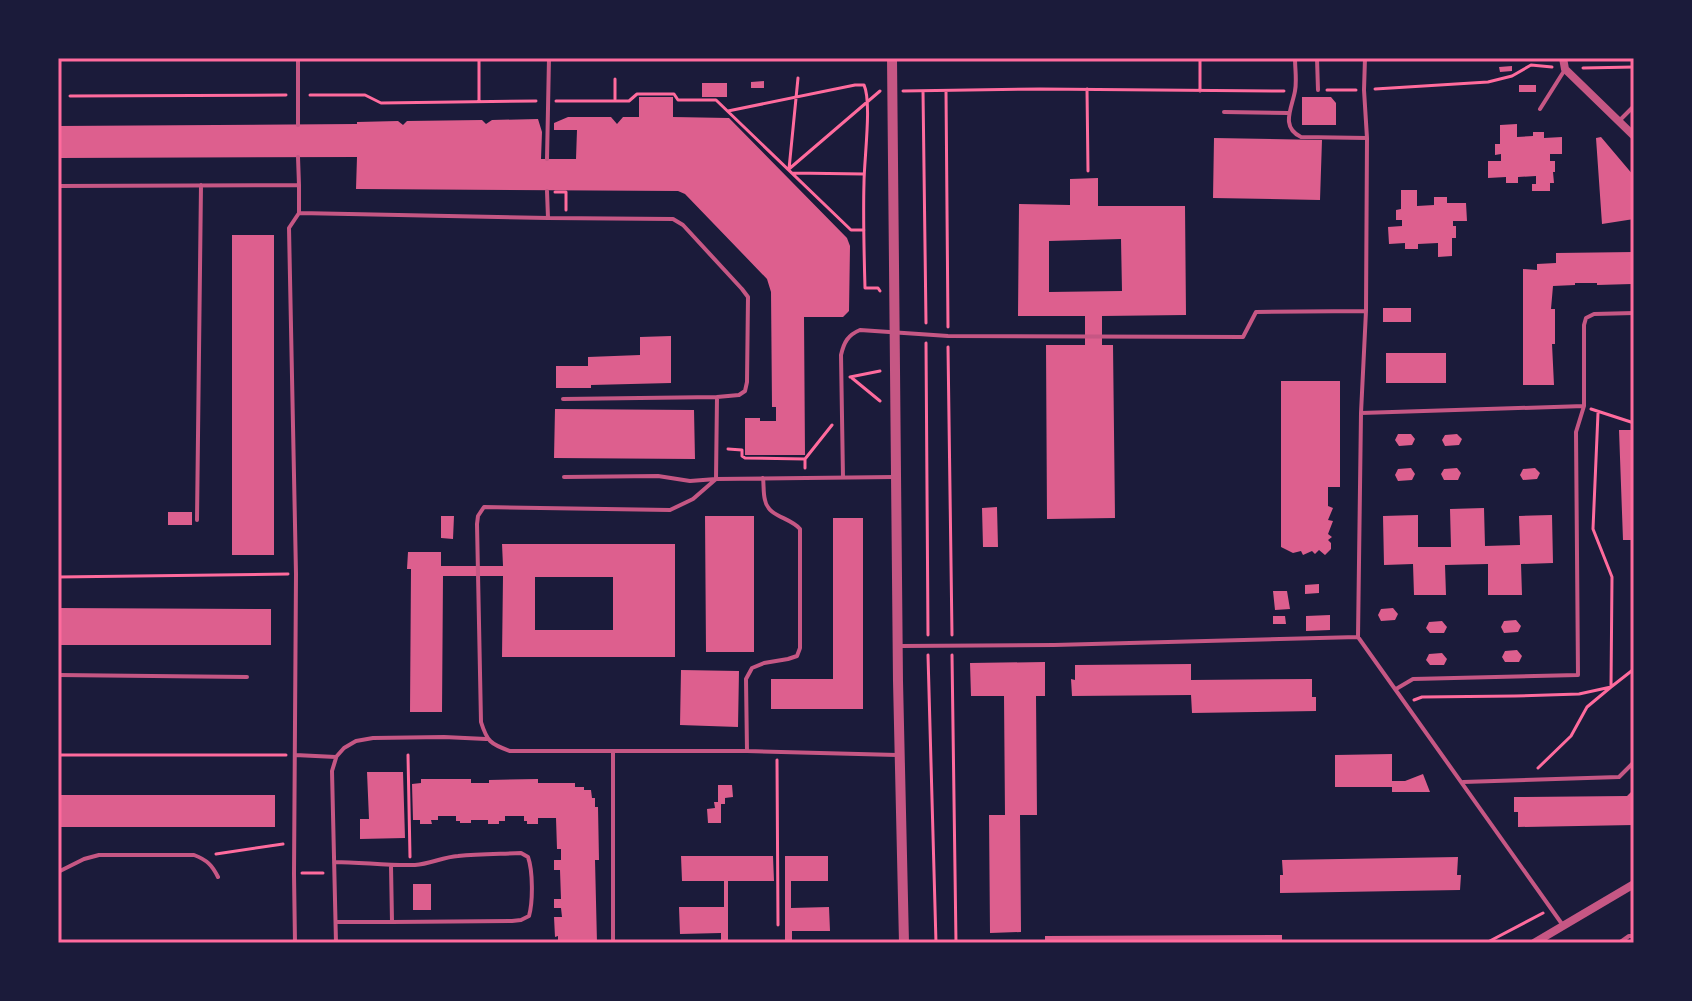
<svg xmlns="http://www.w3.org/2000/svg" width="1692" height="1001" viewBox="0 0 1692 1001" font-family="'Alegreya Sans',sans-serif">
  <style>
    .building { fill: #dd5f8e; fill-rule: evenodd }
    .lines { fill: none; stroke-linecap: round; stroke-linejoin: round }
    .path { stroke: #ff6b9d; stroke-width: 3 }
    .service { stroke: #c65784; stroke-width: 4 }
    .minor { stroke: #c65784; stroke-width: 8 }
    .tertiary { stroke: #c65784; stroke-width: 10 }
    .neatline { fill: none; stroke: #ff6b9d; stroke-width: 3 }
  </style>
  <rect width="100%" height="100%" fill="#1b1b3a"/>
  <path class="building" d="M1512,66V71L1500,72L1499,67Z
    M764,81V88H751V82Z
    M702,83H727V97H702Z
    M1519,85H1536V92H1519Z
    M639,97H673V117L729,118L847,238L850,246L849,311L843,317H804L805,455H745V418H760V421H776V407H772L771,292L767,279L685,194L678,191L356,189L357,157L58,158V126L357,124V122L398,121L403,125L407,121L482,120L486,124L492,120L538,119L542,132L541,159H576L577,130H554V123L568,117H611L617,124L623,117H639Z
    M1302,97H1331L1336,103V125H1302Z
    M1517,124V137L1533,136V132H1544V138L1562,137V154H1550V161H1555V172H1553L1554,183H1550V191H1532V184H1536V176L1518,177V183H1506V177L1488,178V161H1501V154L1495,155V144H1500V125Z
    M1601,137L1634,176V219L1602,224L1596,138Z
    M1214,138L1322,140L1320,200L1213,198Z
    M1098,178V206H1185L1186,315L1102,316V345H1113L1115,518L1047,519L1046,345H1085V316H1018L1019,204L1070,205V179ZM1121,239L1122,291L1049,292V241Z
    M1401,190H1417V206L1434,205V197H1447V203H1466L1467,221H1453V226H1456V238H1452V256L1438,257V243L1418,244V249H1405V243L1389,244L1388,227L1402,226V220H1396V210L1401,209Z
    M232,235H274V555H232Z
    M1634,252V282H1632V284L1597,285V283H1575V285L1553,286L1551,309H1555V344H1552L1554,385H1523V269L1537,270V264L1556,263V253Z
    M1383,308H1411V322H1383Z
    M671,336V383L591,385V388H556V366H588V357L640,355V337Z
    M1386,353H1446V383H1386Z
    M1281,381H1340V487H1328V506L1333,508L1328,520L1333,521L1328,534L1332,537L1328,540L1331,543V549L1325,555L1319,550L1315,554L1312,551L1303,555L1301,551L1293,553L1281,547Z
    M555,409L694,410L695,459L554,458Z
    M1619,430H1634V540H1623Z
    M1398,434H1411L1415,439L1412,445L1399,446L1395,440Z
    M1457,434L1462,439L1459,445L1445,446L1442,440L1445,435Z
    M1411,468L1415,474L1412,480L1398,481L1395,475L1398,469Z
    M1457,468L1461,473L1458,480H1444L1441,474L1444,469Z
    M1535,468L1540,473L1537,479L1523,480L1520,475L1523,469Z
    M997,507L998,547H983L982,508Z
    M1484,508L1485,546L1520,545L1519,516L1552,515L1553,563L1521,564L1522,595H1488V564L1445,565L1446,595H1414L1413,564L1384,565L1383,516L1418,515V547H1451L1450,509Z
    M168,512H192V525H168Z
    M441,516H454L453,539L441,538Z
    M705,516H754V652H706Z
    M833,518H863V709H771V679H833Z
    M502,544H675V657H502L503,576H443L442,712H410L411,569H407L408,552H441V566H503ZM535,577H613V630H535Z
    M1319,584V593L1305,594V585Z
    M1273,591H1287L1290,609L1275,610Z
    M58,608L271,609V645H58Z
    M1393,608L1398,614L1395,620L1381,621L1378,615L1381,609Z
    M1330,615V630L1306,631V616Z
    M1273,616H1285L1286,624H1273Z
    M1516,620L1521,626L1518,632L1504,633L1501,627L1504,621Z
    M1442,621L1447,627L1444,633H1430L1426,628L1429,622Z
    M1517,650L1522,656L1519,662H1505L1502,657L1505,651Z
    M1442,653L1447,659L1444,665H1430L1426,660L1429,654Z
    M1045,662V696H1036L1037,815H1020L1021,932L990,933L989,815H1005L1004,696H971L970,663Z
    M1191,664V680L1312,679V697H1316V711L1192,713L1191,695L1072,696L1071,679L1075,680V665Z
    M681,670L739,671L738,727L680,725Z
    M1392,754V781H1405L1423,774L1430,792H1392V787H1335V755Z
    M367,772H403L405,838L360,839V819H369Z
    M421,779H471V783H489V780L538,779V783H575V787H584V790H591L592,798H595V807H598L599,860H595L597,943H558V936L555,937L554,917H562L561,908H554V899H561L560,870H554V860H561V849H557L556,818H538V824H527V821H524V816H505V821H499V824H488V820H471V823H460V821H456V816H438V820H431L432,824H420V820H413L412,784L421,783Z
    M718,785H732L733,797L725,798V804H721V823H708L707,809L715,808L714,802H718Z
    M1634,789V825L1518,827V812H1514V797L1627,796Z
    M58,795H275V827H58Z
    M681,856H773L774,881H728V940H785V856H828V881H791V908L829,907L830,931H792V943H721V933L680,934L679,907H724V881H682Z
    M1458,857L1457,875H1461L1460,890L1280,893V875H1283L1282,860Z
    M413,884H431V910H413Z
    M1282,935V943H1045V936Z"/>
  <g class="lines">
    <path class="path" d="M1583,68L1634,67
      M1087,89L1088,171
      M1375,89L1488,82L1512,76L1531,65L1552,67
      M1327,90H1356
      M903,91L1040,89L1284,91
      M923,91L926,323
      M946,91L948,327
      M1200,91V58
      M310,95H365L381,103L536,101
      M70,96L286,95
      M615,99V79
      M479,101V58
      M556,101H629L637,94H674L678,100H716L851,230H864
      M728,111L855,85H864C872,102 864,160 864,183C863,218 864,253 865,288H878L880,291
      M789,169L880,91
      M789,169L798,78
      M792,173L864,174
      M555,192H566V210
      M926,343L928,635
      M948,347L952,635
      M850,377L880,371
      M852,378L880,401
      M1591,409L1634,423
      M728,449L742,450V456L745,458L805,459
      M805,468V459L832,425
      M58,577L288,574
      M928,655L936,943
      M952,655L956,943
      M1414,700L1422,697L1515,696L1579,694L1611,687L1634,669
      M58,755H286
      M408,755L410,857
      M777,760L778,925
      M1538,768L1571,736L1587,707L1611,687L1612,577L1593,529L1598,413
      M216,854L283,844
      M302,873H323
      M1486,943L1543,913"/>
    <path class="service" d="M298,58V125
      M1295,58C1295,69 1297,81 1295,91C1292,108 1280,127 1301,137L1367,138
      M1317,58L1318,90
      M1365,58L1364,90L1367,138L1366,311L1361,413L1358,637L1562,924
      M58,91V126
      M1540,109L1564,71
      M1224,112L1288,113
      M1620,120L1634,106
      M298,157L299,185
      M59,158V186
      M547,159L549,58
      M58,186L299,185V213L548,218L673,219L683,225L742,289L748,297L747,382L745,391L739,395L717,397L716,479L894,477
      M547,191L548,218
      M563,399L717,397
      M1361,413L1584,406V325L1586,318L1594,314L1634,313
      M564,477L658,476L690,481L716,479L693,499L670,510L484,507L478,516L477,524L481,722C487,741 490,744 510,751H747L897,755
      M843,478L841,355C844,342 848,335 860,330L948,336L1243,337L1256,312L1366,311
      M197,520L201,185
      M901,646L1054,645L1358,637
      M58,675L247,677
      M1396,689L1413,679L1578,675L1576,432L1584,406
      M747,751L746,679L752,668L764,663L788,659L797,656L800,648V529C790,517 768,517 765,500C763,493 764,485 763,478
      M295,755L336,757L344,748L356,741L373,738L444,737L486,739
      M336,758L332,771L336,943
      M1463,782L1619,777L1634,762
      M334,862C361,862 388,866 415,865C430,864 443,857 458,856C479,854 500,854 521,853L528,857C533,871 533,902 529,916L521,920L512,921L392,922L391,866
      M58,872L84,859L99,855H194C207,860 212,865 218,877
      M336,922H392
      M295,943L294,874L296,574L289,228L299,213
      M613,943V751
      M1619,943L1629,936H1634"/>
    <path class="minor" d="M1563,58L1565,69L1634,136
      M1534,943L1634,884"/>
    <path class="tertiary" d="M892,58L898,681L904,943"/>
  </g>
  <rect width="1692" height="1001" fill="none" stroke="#1b1b3a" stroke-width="120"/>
  <rect x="60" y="60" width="1572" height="881" class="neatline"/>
</svg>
